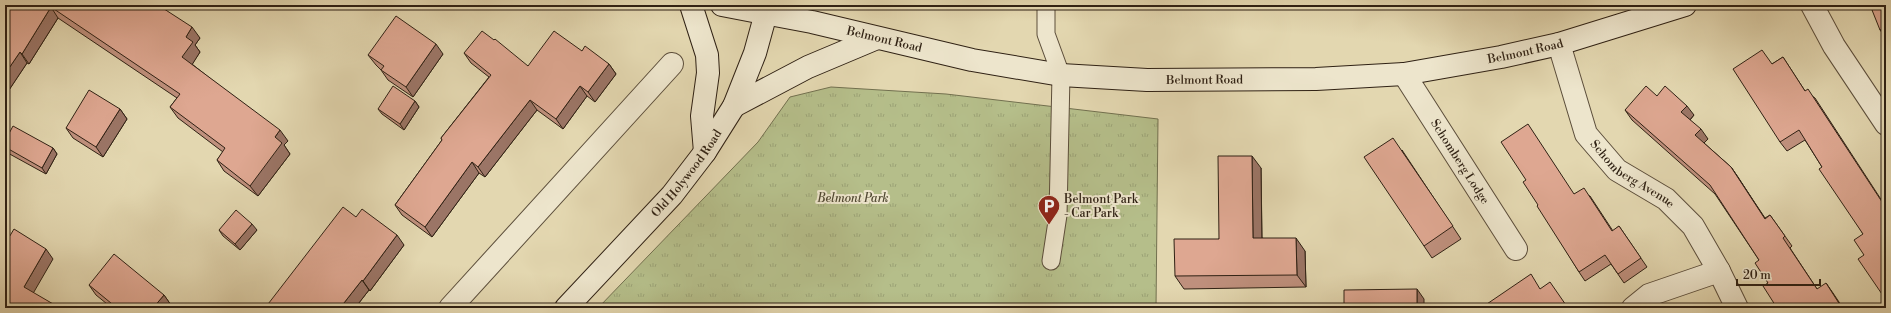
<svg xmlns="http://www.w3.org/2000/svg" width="1891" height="313" viewBox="0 0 1891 313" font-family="'Libre Bodoni',serif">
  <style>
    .park { fill: url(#park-tufts); stroke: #72704f }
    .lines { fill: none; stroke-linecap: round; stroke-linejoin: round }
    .lane-casing { stroke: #5c4e3b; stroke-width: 19 }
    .street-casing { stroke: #5c4e3b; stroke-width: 24 }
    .secondary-casing { stroke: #2f2114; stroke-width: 24 }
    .lane { stroke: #ede5cc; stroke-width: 17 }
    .street { stroke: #ede5cc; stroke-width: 22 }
    .secondary { stroke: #ede5cc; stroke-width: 22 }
    .wall { fill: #bf907d; stroke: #2f2114 }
    .shaded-wall { fill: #9b7566; stroke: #2f2114 }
    .building { fill: #dea791; stroke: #2f2114 }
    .labels { text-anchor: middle; stroke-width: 4; stroke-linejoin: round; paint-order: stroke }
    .street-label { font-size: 12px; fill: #2f2114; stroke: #ede5cc }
    .park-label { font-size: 12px; font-style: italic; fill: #504832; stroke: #ede5cc }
    .poi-label { font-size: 12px; fill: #2f2114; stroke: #ede5cc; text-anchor: start }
  </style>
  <defs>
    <pattern id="park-tufts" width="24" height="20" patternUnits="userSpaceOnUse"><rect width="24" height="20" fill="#b5be8a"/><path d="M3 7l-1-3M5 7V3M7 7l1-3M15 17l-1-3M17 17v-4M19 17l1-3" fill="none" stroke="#9ca376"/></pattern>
  </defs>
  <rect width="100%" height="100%" fill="#e3d7b0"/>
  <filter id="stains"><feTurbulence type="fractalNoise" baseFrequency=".005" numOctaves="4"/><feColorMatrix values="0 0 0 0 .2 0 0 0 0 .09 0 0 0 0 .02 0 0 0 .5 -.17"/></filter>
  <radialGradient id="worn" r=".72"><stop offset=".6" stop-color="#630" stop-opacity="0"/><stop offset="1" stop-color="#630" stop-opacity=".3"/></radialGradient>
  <path class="park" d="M831,87L946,94L1158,119L1156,308H598L758,142L790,97Z"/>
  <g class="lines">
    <g class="lane-casing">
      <path id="lane" d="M1046,5V34L1061,75L1058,215L1051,261"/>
    </g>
    <g class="street-casing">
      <g id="street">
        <path d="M1812,5L1834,46L1886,124"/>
        <path id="s1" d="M1559,44L1586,134L1617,170L1666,199L1693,226L1719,271L1737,308"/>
        <path id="s2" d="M1404,74L1516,249"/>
        <path d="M450,308L672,64"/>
        <path d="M1633,308L1649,295L1719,271"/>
      </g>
    </g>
    <g class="secondary-casing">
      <g id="secondary">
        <path d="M691,5L707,55L708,73L702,116L705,152"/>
        <path id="s3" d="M722,5L812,22L972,60L1061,75L1147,80L1316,79L1404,74L1501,57L1559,44L1685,5"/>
        <path d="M734,106L808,67L877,38"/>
        <path id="s4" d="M566,308L672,195L705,152L734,106L755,53L766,13"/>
      </g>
    </g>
    <use href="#lane" class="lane"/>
    <use href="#street" class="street"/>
    <use href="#secondary" class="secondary"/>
  </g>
  <path class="wall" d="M5,5H158L200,38L195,45L200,52L192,64L288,141L284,145L290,154L258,196L224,171L217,160L223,152L178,118L170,107L177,98L58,18L29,64L27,63L7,93L5,91Z
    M1886,5V38L1880,30Z
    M582,51L609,64L616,74L595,102L587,96L563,129L537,110L485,177L479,173L432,237L402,215L395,205L442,140L441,138L489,77L471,63L464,53L528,66Z
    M443,54L413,97L388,80L381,70L376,65L368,55Z
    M1783,57L1805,91L1815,98L1886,207V300L1864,255L1863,234L1822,167L1805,140L1787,151L1780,142L1772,64Z
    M1657,96L1694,115L1690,120L1708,139L1704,143L1731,167L1765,218L1770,215L1792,246L1790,248L1817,289L1833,293L1768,283L1759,260L1715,194L1632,120L1625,110Z
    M415,101L419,107L404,130L382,114L378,109Z
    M120,109L127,119L103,157L73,138L66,128Z
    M5,141L53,148L57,154L46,174L6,152L5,150Z
    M1402,150L1461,239L1432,258L1424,246Z
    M1261,168L1262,238L1305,251L1306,287L1184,289L1175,276L1219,239Z
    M1575,194L1590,196L1613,231L1619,226L1647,267L1624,283L1611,264L1585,281L1579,272L1538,205Z
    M356,217L404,245L370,291L369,290L355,308Z
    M219,230H257L240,250L223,236Z
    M89,285L164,295L171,305L169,308H112L96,295Z"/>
  <path class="shaded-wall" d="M51,7L58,18L29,64L22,54Z
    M192,27L200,38L195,45L200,52L190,68L182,57L186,37Z
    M436,44L443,54L413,97L406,87Z
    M20,52L27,63L7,93L5,89V74Z
    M609,64L616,74L595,102L588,92Z
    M580,86L587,96L563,129L556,119Z
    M530,100L537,110L485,177L478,167Z
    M415,101L419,107L404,130L400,124Z
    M1687,106L1694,115L1688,122L1681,112Z
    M120,109L127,119L103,157L96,147Z
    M1701,129L1708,139L1702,145L1695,135Z
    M280,130L288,141L284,145L290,154L258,196L250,186L275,137Z
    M53,148L57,154L46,174L42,168Z
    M1252,156L1261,168L1262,251L1253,238Z
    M472,162L479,173L432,237L425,227Z
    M1731,167L1738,177L1771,228L1765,219Z
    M252,224L257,230L240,250L235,244Z
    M397,235L404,245L370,291L363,281Z
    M1296,238L1305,251L1306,287L1297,275Z
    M46,249L53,259L31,297L24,287Z
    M362,280L369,290L355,308H340Z
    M1826,283L1833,293L1843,308H1842Z
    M1417,289L1424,299V308H1417Z
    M164,295L171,305L169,308H153Z"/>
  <path class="building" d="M5,5H158L192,27L186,37L193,42L182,57L280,130L275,137L282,143L250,186L217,160L225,148L170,107L180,94L51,7L22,54L20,52L5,74Z
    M1886,5V27L1880,30L1872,10Z
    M396,16L436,44L406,87L381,70L384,66L368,55Z
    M482,31L494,40L495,39L528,66L554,31L582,51L585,46L609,64L588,92L580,86L556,119L530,100L478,167L472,162L425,227L395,205L442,140L441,138L491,75L464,53Z
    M1762,50L1772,64L1783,57L1805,91L1808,89L1886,208V300L1858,259L1864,255L1854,240L1863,234L1819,169L1822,167L1799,130L1780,142L1733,69Z
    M393,86L415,101L400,124L378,109Z
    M1646,86L1657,96L1665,86L1687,106L1681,112L1701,129L1695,135L1731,167L1765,219L1770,215L1785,236L1783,238L1817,289L1826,283L1842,308H1777L1763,286L1768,283L1755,263L1759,260L1710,185L1625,110Z
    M89,90L120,109L96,147L66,128Z
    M1528,124L1574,194L1584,188L1612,231L1619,226L1641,258L1618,274L1605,255L1579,272L1537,206L1538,205L1523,182L1526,180L1501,142Z
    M13,126L53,148L42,168L5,147V141Z
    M1393,138L1453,226L1424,246L1364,157Z
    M1218,156H1252L1253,238H1296L1297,275L1175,276L1174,239H1219Z
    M343,207L356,217L362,209L397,235L363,281L362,280L340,308H265Z
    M236,210L252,224L235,244L219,230Z
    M14,229L46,249L24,287L60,308H5V244Z
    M114,254L164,295L153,308H117L89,285Z
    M1531,274L1540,289L1550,282L1568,308H1481Z
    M1417,289V308H1344V290Z
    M1678,305L1679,308H1673Z"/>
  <defs>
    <g id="parking-pin" transform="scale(1.15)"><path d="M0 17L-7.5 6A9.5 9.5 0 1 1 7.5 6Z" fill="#8f2418" stroke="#ede5cc"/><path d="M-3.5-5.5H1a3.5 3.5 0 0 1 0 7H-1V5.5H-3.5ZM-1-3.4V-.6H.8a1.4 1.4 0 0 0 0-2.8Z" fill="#fff"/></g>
  </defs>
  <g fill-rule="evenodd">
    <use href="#parking-pin" x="1049" y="206"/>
  </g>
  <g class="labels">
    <g class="street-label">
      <text dy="4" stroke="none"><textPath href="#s3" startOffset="166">Belmont Road</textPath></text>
      <text dy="4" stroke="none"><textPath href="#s3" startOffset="813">Belmont Road</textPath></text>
      <text dy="4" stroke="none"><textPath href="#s3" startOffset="490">Belmont Road</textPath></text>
      <text dy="4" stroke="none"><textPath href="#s2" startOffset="104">Schomberg Lodge</textPath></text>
      <text dy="4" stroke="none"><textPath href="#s4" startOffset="181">Old Holywood Road</textPath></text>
      <text dy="4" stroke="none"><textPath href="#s1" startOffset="156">Schomberg Avenue</textPath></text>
    </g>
    <g class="park-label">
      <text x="853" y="202">Belmont Park</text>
    </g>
    <g class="poi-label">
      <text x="1064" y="203">Belmont Park<tspan x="1064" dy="14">- Car Park</tspan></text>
    </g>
  </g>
  <rect width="1891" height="313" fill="none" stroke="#e3d7b0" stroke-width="20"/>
  <rect x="6" y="6" width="1879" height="301" fill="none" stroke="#2f2114" stroke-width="2"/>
  <rect x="10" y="10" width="1871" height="293" fill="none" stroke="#2f2114"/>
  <path d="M1737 279v6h83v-6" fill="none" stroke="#2f2114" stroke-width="2"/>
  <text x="1743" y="279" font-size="12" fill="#2f2114" stroke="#ede5cc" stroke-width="3" paint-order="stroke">20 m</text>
  <rect width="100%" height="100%" filter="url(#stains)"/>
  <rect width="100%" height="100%" fill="url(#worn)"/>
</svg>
